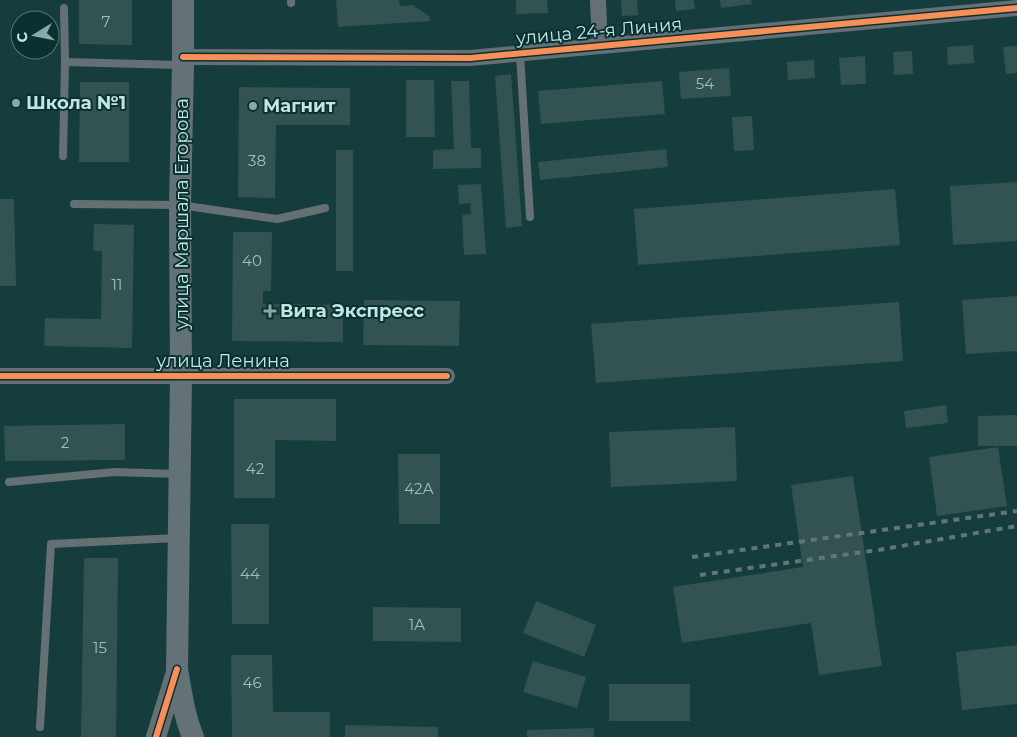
<svg xmlns="http://www.w3.org/2000/svg" width="1017" height="737" viewBox="0 0 1017 737" font-family="Montserrat,sans-serif">
  <style>
    .building { fill: #325351 }
    .lines { fill: none; stroke-linecap: round; stroke-linejoin: round }
    .service { stroke: #657074; stroke-width: 8 }
    .minor { stroke: #657074; stroke-width: 16 }
    .tertiary { stroke: #657074; stroke-width: 20 }
    .secondary { stroke: #627277; stroke-width: 22 }
    .rail { stroke: #647578; stroke-width: 4; stroke-dasharray: 6 6; stroke-linecap: butt }
    .cycleway-casing { stroke: #0c2f2f; stroke-width: 9 }
    .cycleway { stroke: #f78f57; stroke-width: 6 }
    .poi-dot { fill: #85abab; stroke: #0c2f2f; stroke-width: 2 }
    .labels { text-anchor: middle; stroke-width: 4; stroke-linejoin: round; paint-order: stroke }
    .number-label { font-size: 15px; fill: #9dc1c1 }
    .street-label { font-size: 18px; fill: #c1e6e6; stroke: #0c2f2f }
    .poi-label { font-size: 18px; font-weight: bold; fill: #c1e6e6; stroke: #0c2f2f; text-anchor: start }
  </style>
  <rect width="100%" height="100%" fill="#163d3d"/>
  <path class="building" d="M79,0H132V45L79,44Z
    M336,0H399L400,6L413,5L429,16L430,21L338,27Z
    M516,0H547L548,13L516,14Z
    M621,0H637L638,15L622,16Z
    M675,0H694L695,9L676,11Z
    M720,0H751L752,4L721,8Z
    M973,45L974,63L948,65L947,47Z
    M1017,46V73L1006,74L1003,47Z
    M912,51L913,74L894,75L893,52Z
    M865,56L866,84L841,85L839,58Z
    M814,60L815,78L788,80L787,62Z
    M729,68L731,96L681,99L679,72Z
    M511,74L522,226L506,228L495,76Z
    M406,80H434L435,137H406Z
    M451,81H469L471,148H481V168L433,169V150L454,149Z
    M662,81L665,114L541,124L538,91Z
    M80,82H129V162H79Z
    M239,87L350,88V125H276L275,198L238,197Z
    M752,116L754,150L734,151L732,117Z
    M666,149L668,167L540,180L538,162Z
    M336,150H353V271H336Z
    M1017,182V241L953,245L950,186Z
    M481,184L486,254L464,255L462,215L471,214L470,203L459,204L458,185Z
    M895,189L900,245L638,265L634,209Z
    M0,199H14L16,286H0Z
    M94,224L134,225L132,348L44,346L45,318L101,319L102,251H93Z
    M233,232H272L271,291H263V304L343,305V342L232,341Z
    M1017,296V351L966,354L962,300Z
    M364,300L460,301L459,346L363,345Z
    M899,302L903,361L596,383L591,324Z
    M234,399H336V441L275,440V498H234Z
    M946,405L948,423L906,428L904,411Z
    M1017,415V446H978V416Z
    M125,424V460L5,461L4,426Z
    M735,427L737,481L611,487L609,432Z
    M998,447L1007,506L937,516L929,457Z
    M398,454H440V524H399Z
    M853,476L882,666L819,675L811,623L682,643L673,587L803,567L791,485Z
    M231,524H269V624H232Z
    M84,558H118L116,737H81Z
    M536,601L596,625L584,657L523,633Z
    M373,607L461,608V642L373,641Z
    M1017,645V704L962,710L956,652Z
    M231,655H272L273,712H330V737H232Z
    M533,661L586,677L577,708L523,692Z
    M609,684H690V721H609Z
    M345,725L438,727V737H345Z
    M594,728V737H527V730Z"/>
  <g class="lines">
    <path class="service" d="M291,0V3
      M64,8L65,62L181,65
      M520,54L530,217
      M63,156L65,62
      M74,204L180,205L277,219L325,208
      M9,482L115,472L178,474
      M40,727L51,544L177,538"/>
    <path class="minor" d="M598,0L600,46
      M183,57L470,58L1017,8
      M0,376H447"/>
    <path class="tertiary" d="M156,737L177,669"/>
    <path class="secondary" d="M183,0V65L180,205L181,377L177,669C181,692 184,716 193,737"/>
    <path class="rail" d="M692,557L1017,511
      M700,575L878,550L1017,526"/>
    <g class="cycleway-casing">
      <path id="cycleway" d="M183,57L470,58L1017,8
        M0,376H447
        M156,737L177,669"/>
    </g>
    <use href="#cycleway" class="cycleway"/>
  </g>
  <g class="poi-dot">
    <circle cx="16" cy="103" r="5"/>
    <circle cx="253" cy="106" r="5"/>
    <path d="M267.5 303.5h5v5h5v5h-5v5h-5v-5h-5v-5h5z"/>
  </g>
  <g class="labels">
    <g class="number-label">
      <text x="106" y="27">7</text>
      <text x="705" y="89">54</text>
      <text x="257" y="166">38</text>
      <text x="252" y="266">40</text>
      <text x="117" y="290">11</text>
      <text x="65" y="448">2</text>
      <text x="255" y="474">42</text>
      <text x="419" y="494">42А</text>
      <text x="250" y="579">44</text>
      <text x="417" y="630">1А</text>
      <text x="100" y="653">15</text>
      <text x="252" y="688">46</text>
    </g>
    <g class="street-label">
      <text transform="translate(599 31) rotate(-5)" y="6">улица 24-я Линия</text>
      <text transform="translate(182 214) rotate(-90)" y="6">улица Маршала Егорова</text>
      <text x="223" y="367">улица Ленина</text>
    </g>
    <g class="poi-label">
      <text x="26" y="109">Школа №1</text>
      <text x="263" y="112">Магнит</text>
      <text x="280" y="317">Вита Экспресс</text>
    </g>
  </g>
  <g transform="translate(35 35) rotate(260)"><circle r="24" fill="#0c2f2f" stroke="#547878"/>
  <path d="M0-4L9 19L0 12L-9 19Z" fill="#85abab"/>
  <text y="-8" font-size="14" font-weight="bold" text-anchor="middle" fill="#c1e6e6">С</text>
  </g>
</svg>
